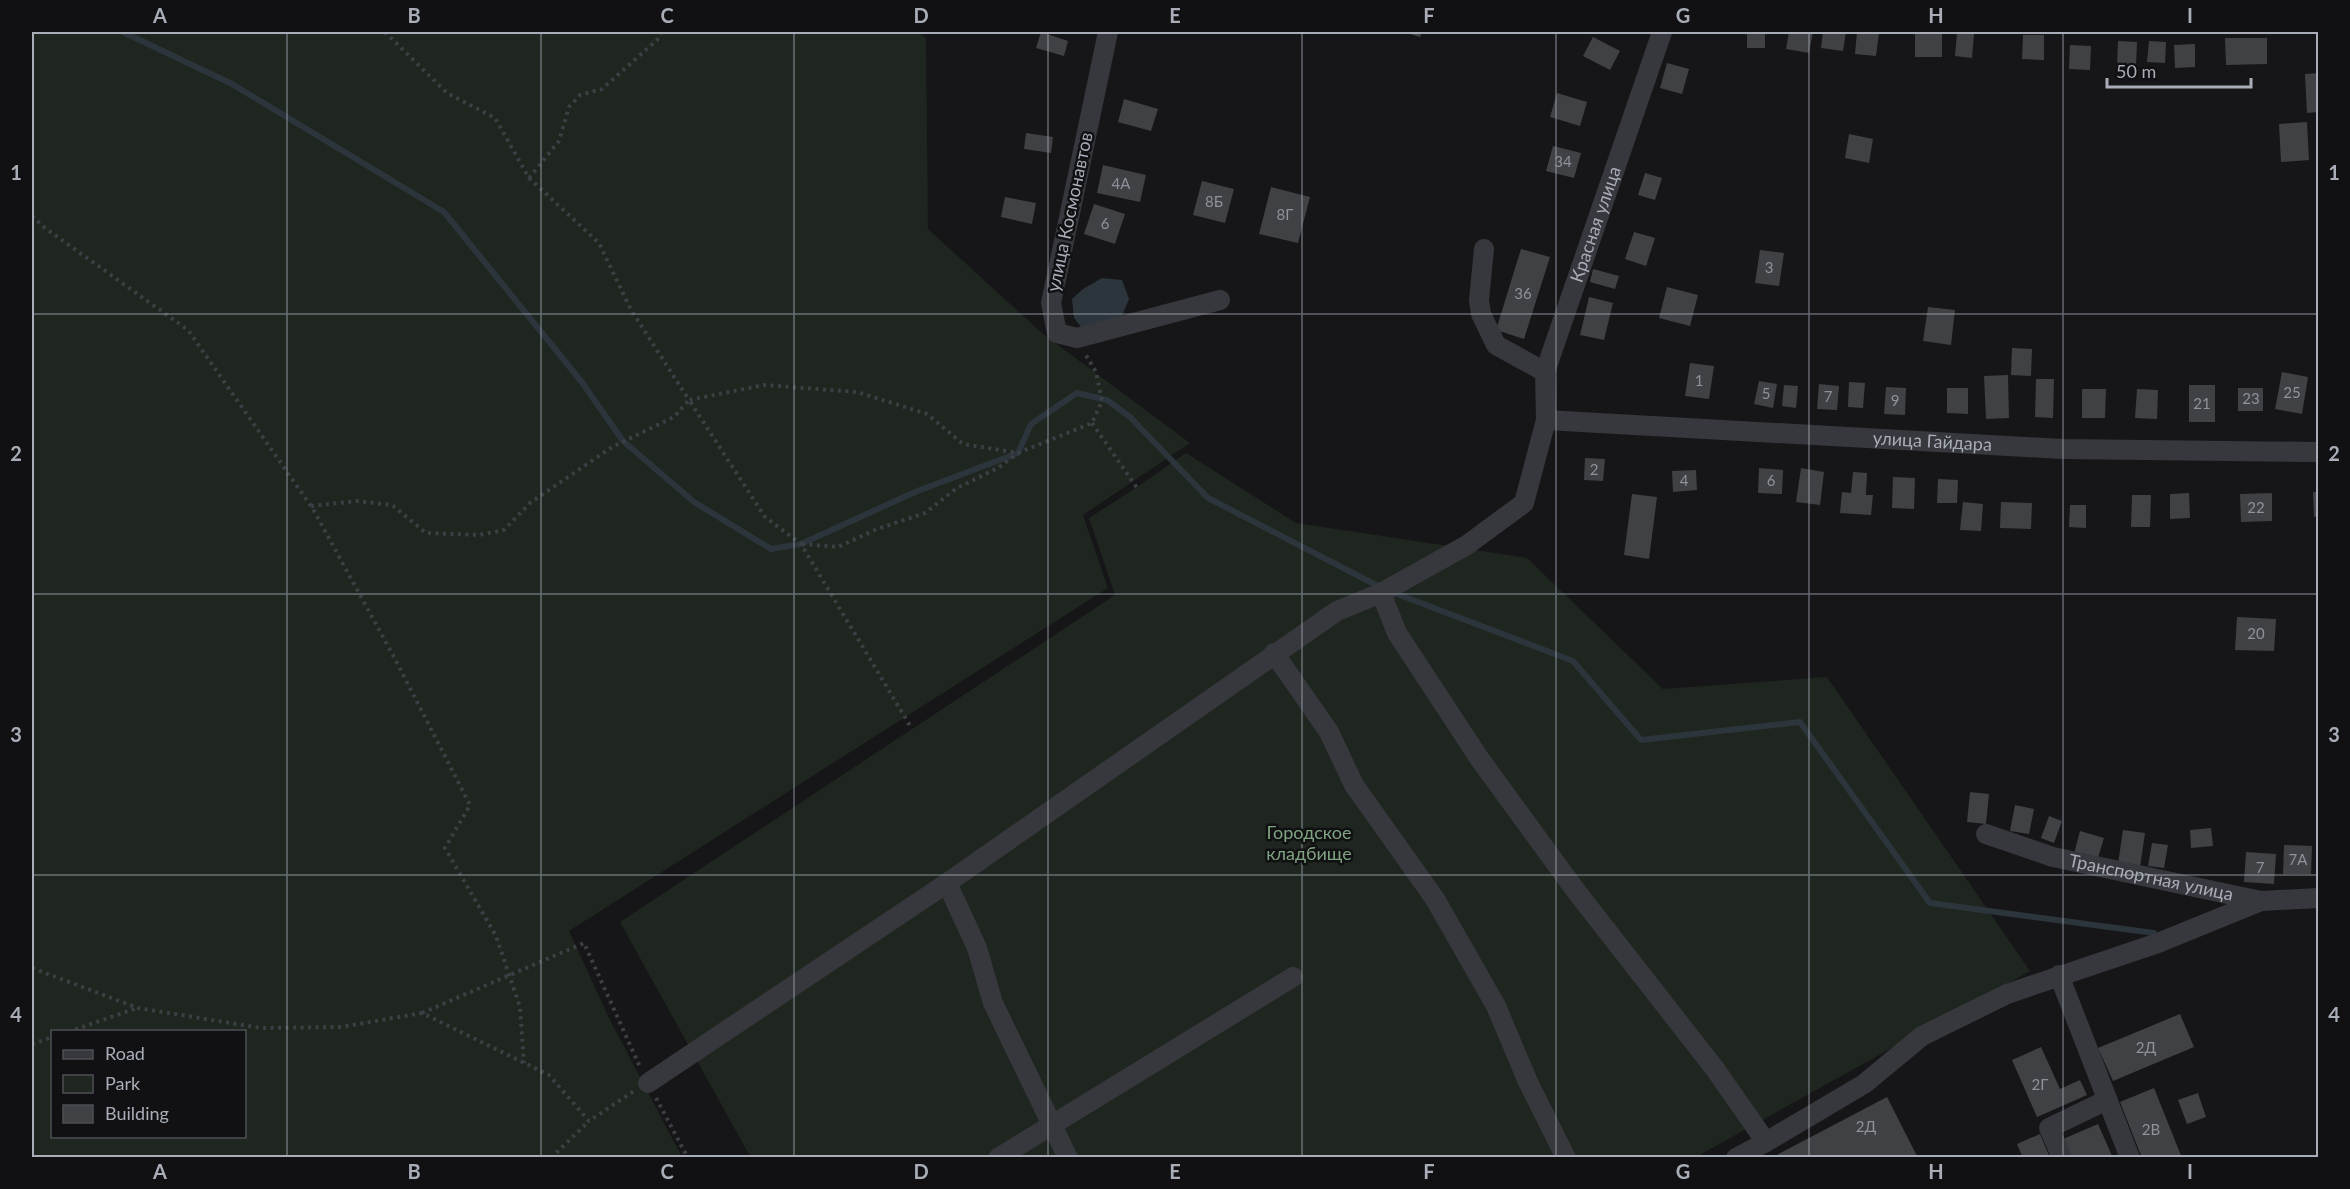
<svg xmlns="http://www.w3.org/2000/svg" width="2350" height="1189" viewBox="0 0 2350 1189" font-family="Lato,sans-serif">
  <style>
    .green { fill: #1e261f; fill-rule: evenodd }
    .water { fill: #2c353c }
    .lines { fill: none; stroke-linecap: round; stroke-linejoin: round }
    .stream { stroke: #2c353c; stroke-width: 6 }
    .building { fill: #404145 }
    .path { stroke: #3d3f44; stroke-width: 4; stroke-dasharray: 3 4.5; stroke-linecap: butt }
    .minor { stroke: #37383d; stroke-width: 20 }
    .grid { fill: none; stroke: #a8adb8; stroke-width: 1.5; stroke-opacity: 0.55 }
    .labels { text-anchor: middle; stroke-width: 5; stroke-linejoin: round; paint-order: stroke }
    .number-label { font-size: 15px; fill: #8e929b }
    .street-label { font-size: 18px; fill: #a8adb8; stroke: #111113 }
    .park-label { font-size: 18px; fill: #7fa381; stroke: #111113 }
    .neatline { fill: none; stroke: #a8adb8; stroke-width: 2 }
    .grid-label { font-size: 20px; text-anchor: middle; font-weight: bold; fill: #a8adb8 }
  </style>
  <rect width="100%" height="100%" fill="#161618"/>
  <path class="green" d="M32,32H919L926,38L928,229L1043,334L1190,443L1083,515L1108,588L569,931L610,1020L682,1157H32ZM52,1032H244V1136H52Z
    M1186,453L1296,523L1527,558L1663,689L1827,677L2030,971L1696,1157L751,1158L620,922L1115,595L1089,518L1137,487Z"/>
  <path class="water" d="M1102,278L1122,280L1129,299L1122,316L1082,328L1074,318L1072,299L1083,289Z"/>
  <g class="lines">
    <path class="stream" d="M123,32L232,84L444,212L581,381L623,441L694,502L771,549L801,544L915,492L1018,453L1031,424L1077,393L1107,400L1130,417L1208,498L1380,587
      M1392,592L1573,661L1641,740L1800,722L1930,903L2154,933"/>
  </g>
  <path class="building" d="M1041,32L1068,41L1064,56L1036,48Z
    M1403,32H1422L1420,37Z
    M1747,32H1765V48H1747Z
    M1789,32H1813L1809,53L1786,49Z
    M1823,32H1846L1843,51L1821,48Z
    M1857,32L1879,33L1876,56L1855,54Z
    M1915,32H1942V57H1915Z
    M1957,33L1974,34L1972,58L1955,56Z
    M2023,35H2044V60L2022,59Z
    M1593,37L1620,51L1610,70L1583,56Z
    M2225,38H2267V64L2226,65Z
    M2118,41L2137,42L2136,67L2117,66Z
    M2149,41L2166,42L2165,63L2147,62Z
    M2195,44V67L2175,68L2174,45Z
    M2070,45L2091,46L2090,70L2069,69Z
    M1667,63L1689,69L1682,94L1660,88Z
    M2318,73V112L2307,113L2305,74Z
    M1557,93L1587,102L1580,126L1550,117Z
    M1124,99L1158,109L1151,131L1118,122Z
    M2307,122L2309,160L2281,162L2279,124Z
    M1026,133L1053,137L1051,153L1024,149Z
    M1849,134L1873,139L1869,163L1845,158Z
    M1553,146L1581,153L1574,178L1546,171Z
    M1103,165L1146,175L1140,202L1097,193Z
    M1645,173L1662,178L1655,200L1638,195Z
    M1202,181L1234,189L1225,223L1193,215Z
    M1271,187L1310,197L1298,243L1259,234Z
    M1005,197L1036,203L1032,224L1001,217Z
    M1094,204L1125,214L1115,244L1084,234Z
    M1634,232L1655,238L1646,266L1625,259Z
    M1521,249L1550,257L1524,339L1496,330Z
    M1760,250L1784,253L1779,286L1755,283Z
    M1593,269L1619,276L1615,289L1590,282Z
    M1667,287L1698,295L1690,326L1659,318Z
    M1589,297L1613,303L1604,340L1580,335Z
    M1928,307L1955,310L1951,345L1923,341Z
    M2012,348L2032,349L2031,376L2011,375Z
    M1690,363L1714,366L1709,399L1685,396Z
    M2282,372L2308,377L2302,414L2275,409Z
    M2008,375L2009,418L1986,419L1984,376Z
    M2036,379H2054L2053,418L2035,417Z
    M1759,381L1777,384L1773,408L1754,404Z
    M1849,382L1865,383L1863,408L1848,407Z
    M1819,384L1839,386L1837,410L1817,409Z
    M1784,385L1798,386L1796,408L1782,406Z
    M2189,385H2215V422H2189Z
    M1886,387L1906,388L1905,415L1884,414Z
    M1947,388H1968V414L1947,413Z
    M2238,388H2263V411H2238Z
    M2082,389H2106L2105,418H2082Z
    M2137,389L2158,390L2157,419L2135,418Z
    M1585,458L1605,459L1603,481L1584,480Z
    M1759,468L1783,470L1782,494L1758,493Z
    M1801,468L1824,472L1820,505L1796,502Z
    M1696,470L1697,490L1673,492L1672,471Z
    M1853,472L1867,473L1866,495H1873L1871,515L1840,513L1842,492L1851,493Z
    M1893,477L1915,478L1914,509L1892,508Z
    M1938,479L1958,480L1957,503H1937Z
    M2313,492H2318V516L2314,517Z
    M2189,493L2190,518L2170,519V494Z
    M2272,493V521L2241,522L2240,494Z
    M1632,494L1657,497L1649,559L1624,555Z
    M2132,495H2151L2150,527H2131Z
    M1963,502L1983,504L1981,531L1960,530Z
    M2001,502L2032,503L2031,529L2000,528Z
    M2070,505H2086V528L2069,527Z
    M2237,617L2276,619L2274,651L2235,650Z
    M1970,792L1989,794L1986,824L1967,822Z
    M2015,805L2034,809L2029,834L2010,831Z
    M2049,816L2062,821L2054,843L2041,838Z
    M2211,828L2213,846L2191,848L2190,830Z
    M2123,830L2145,833L2140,867L2118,864Z
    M2080,831L2104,838L2097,861L2074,854Z
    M2152,843L2168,845L2164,868L2148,866Z
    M2284,845L2312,846L2311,874H2283Z
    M2246,852L2276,854L2274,884L2244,882Z
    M2180,1014L2194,1047L2113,1081L2098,1048Z
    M2041,1047L2060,1089L2080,1080L2087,1095L2037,1117L2012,1060Z
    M2154,1088L2182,1158H2142L2120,1102Z
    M2198,1093L2206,1117L2187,1124L2178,1100Z
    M1887,1097L1918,1158H1771Z
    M2098,1124L2113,1158H2072L2063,1139Z
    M2040,1134L2050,1158H2023L2017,1144Z"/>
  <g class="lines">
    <path class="path" d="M385,32L447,93L495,118L529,178L599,243L631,310L689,400L764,385L857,392L927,414L963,444L1018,453L1092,423L1102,401L1096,372L1086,355
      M529,178L559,141L569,107L580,95L602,89L657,40L661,32
      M32,216L45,228L188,330L313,509L395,659L470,805L445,848L496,936L520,1007L524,1063
      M1092,423L1137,488
      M311,506L357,501L392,505L426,533L479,535L504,530L530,503L612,447L674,417L689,400L765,517L801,544L912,729
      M802,544L838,547L877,529L925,513L957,488L998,468L1018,453
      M32,968L138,1008L261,1028L341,1027L422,1013L549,1075L589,1121L634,1091
      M422,1013L584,943L640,1067
      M68,1032L137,1008
      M32,1044L52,1037
      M656,1098L688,1158
      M551,1158L589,1121"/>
    <g class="minor">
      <path d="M1108,32L1051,303L1057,333L1077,338L1220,300"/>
      <path d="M1484,249L1479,300L1481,314L1496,345L1545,372"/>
      <path id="s1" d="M1546,420L2062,449L2318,452"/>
      <path d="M1381,593L1397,633L1479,758L1576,891L1715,1069L1766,1142"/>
      <path d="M1274,653L1329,732L1354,785L1435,899L1496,1006L1528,1082L1566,1158"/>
      <path id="s2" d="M1986,834L2053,857L2261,901L2318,898"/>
      <path d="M947,883L977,948L993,1003L1068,1158"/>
      <path d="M2059,975L2130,1158"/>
      <path id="s3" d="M648,1083L947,883L1337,611L1381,593L1467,545L1524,503L1546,420L1545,372L1662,32"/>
      <path d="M998,1158L1293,977"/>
      <path d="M1736,1158L1766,1142L1864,1084L1922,1036L2007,994L2158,943L2261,901"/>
      <path d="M2062,1158L2049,1128L2107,1100"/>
    </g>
  </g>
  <path class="grid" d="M287,32V1158M541,32V1158M794,32V1158M1048,32V1158M1302,32V1158M1556,32V1158M1809,32V1158M2063,32V1158M32,314H2318M32,594H2318M32,875H2318"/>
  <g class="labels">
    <g class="number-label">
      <text x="1563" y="167">34</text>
      <text x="1121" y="189">4А</text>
      <text x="1214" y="207">8Б</text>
      <text x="1285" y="220">8Г</text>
      <text x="1105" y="229">6</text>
      <text x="1769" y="273">3</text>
      <text x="1523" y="299">36</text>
      <text x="1699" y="386">1</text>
      <text x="2292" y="398">25</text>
      <text x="1766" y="399">5</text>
      <text x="1828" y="402">7</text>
      <text x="2251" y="404">23</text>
      <text x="1895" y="406">9</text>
      <text x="2202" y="409">21</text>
      <text x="1594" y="475">2</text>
      <text x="1684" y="486">4</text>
      <text x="1771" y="486">6</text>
      <text x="2256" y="513">22</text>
      <text x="2256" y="639">20</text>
      <text x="2298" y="865">7А</text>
      <text x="2260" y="873">7</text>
      <text x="2146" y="1053">2Д</text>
      <text x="2040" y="1090">2Г</text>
      <text x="1866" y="1132">2Д</text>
      <text x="2151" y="1135">2В</text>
    </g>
    <g class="street-label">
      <text transform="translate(1070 212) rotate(-78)" y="6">улица Космонавтов</text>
      <text dy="6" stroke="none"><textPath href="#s3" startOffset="1342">Красная улица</textPath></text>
      <text dy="6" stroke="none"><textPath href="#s1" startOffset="387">улица Гайдара</textPath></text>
      <text dy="6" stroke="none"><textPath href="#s2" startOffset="171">Транспортная улица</textPath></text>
    </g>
    <g class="park-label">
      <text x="1309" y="839">Городское<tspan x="1309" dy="21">кладбище</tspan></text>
    </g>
  </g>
  <rect width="2350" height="1189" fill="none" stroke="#111113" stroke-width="66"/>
  <rect x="51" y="1030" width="195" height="108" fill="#111113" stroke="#4d4f55" stroke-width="1.5"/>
  <rect x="63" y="1050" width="30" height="9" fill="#37383d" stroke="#4d4f55" stroke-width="1.5"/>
  <text x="105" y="1060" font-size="18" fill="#a8adb8">Road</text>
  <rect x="63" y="1075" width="30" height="18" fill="#1e261f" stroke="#4d4f55" stroke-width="1.5"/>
  <text x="105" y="1090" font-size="18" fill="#a8adb8">Park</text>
  <rect x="63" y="1105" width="30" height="18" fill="#404145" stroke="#4d4f55" stroke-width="1.5"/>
  <text x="105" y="1120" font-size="18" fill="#a8adb8">Building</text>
  <path d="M2107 78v9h144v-9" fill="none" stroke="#a8adb8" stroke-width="3"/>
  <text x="2116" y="78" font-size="18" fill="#a8adb8" stroke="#111113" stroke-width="4.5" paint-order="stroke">50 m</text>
  <rect x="33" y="33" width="2284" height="1123" class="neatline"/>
  <g class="grid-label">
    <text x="160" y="23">A</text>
    <text x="414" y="23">B</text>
    <text x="667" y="23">C</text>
    <text x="921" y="23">D</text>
    <text x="1175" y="23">E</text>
    <text x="1429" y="23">F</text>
    <text x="1683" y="23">G</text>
    <text x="1936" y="23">H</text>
    <text x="2190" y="23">I</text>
    <text x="16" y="180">1</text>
    <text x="2334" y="180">1</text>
    <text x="16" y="461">2</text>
    <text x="2334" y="461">2</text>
    <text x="16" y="742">3</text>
    <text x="2334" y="742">3</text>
    <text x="16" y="1022">4</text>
    <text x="2334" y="1022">4</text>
    <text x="160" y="1179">A</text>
    <text x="414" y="1179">B</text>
    <text x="667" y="1179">C</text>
    <text x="921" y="1179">D</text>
    <text x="1175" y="1179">E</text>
    <text x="1429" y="1179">F</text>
    <text x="1683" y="1179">G</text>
    <text x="1936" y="1179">H</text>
    <text x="2190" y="1179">I</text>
  </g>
</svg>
